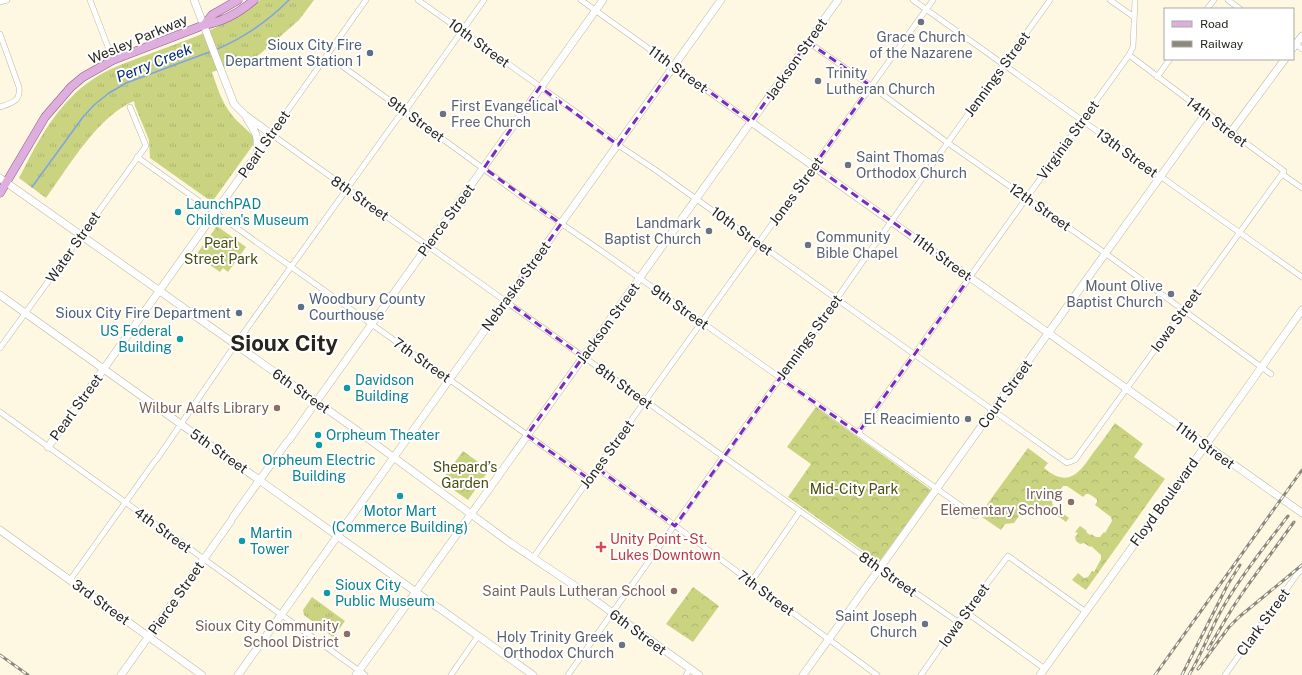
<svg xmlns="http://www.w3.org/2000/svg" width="1302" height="675" viewBox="0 0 1302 675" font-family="'Public Sans',sans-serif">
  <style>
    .grass { fill: url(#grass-tufts) }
    .forest { fill: url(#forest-crowns) }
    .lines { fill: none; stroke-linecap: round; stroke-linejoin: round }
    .stream { stroke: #7ca3e6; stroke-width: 1.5 }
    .street-casing { stroke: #bcb6a3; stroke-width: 6 }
    .secondary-casing { stroke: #bcb6a3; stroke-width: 8 }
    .primary-casing { stroke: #905b8c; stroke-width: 9 }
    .street { stroke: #fff; stroke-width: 5 }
    .secondary { stroke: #fff; stroke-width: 7 }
    .primary { stroke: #deaede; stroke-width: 8 }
    .rail-casing { stroke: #8c887a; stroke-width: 3 }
    .rail { stroke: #fff; stroke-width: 1.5; stroke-dasharray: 4.5; stroke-linecap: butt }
    .marked { fill: none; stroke: #7b2cbf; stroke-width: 3; stroke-dasharray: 8 5; stroke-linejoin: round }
    .worship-dot { fill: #6b7280; stroke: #fff; stroke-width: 1.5 }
    .service-dot { fill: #5c6f8a; stroke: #fff; stroke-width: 1.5 }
    .culture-dot { fill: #0f9aa8; stroke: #fff; stroke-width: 1.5 }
    .education-dot { fill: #8d6e63; stroke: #fff; stroke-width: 1.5 }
    .health-dot { fill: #e0444e; stroke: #fff; stroke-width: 1.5 }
    .labels { text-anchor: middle; stroke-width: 4; stroke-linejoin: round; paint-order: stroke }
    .worship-label { font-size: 14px; fill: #5b616d; stroke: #fff; text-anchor: end }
    .street-label { font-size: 14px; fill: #27251d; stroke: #fff }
    .service-label { font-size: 14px; fill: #4e5e75; stroke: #fff; text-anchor: end }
    .culture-label { font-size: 14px; fill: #0d838f; stroke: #fff; text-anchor: start }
    .park-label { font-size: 14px; fill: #494e0f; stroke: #fff }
    .education-label { font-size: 14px; fill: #785e54; stroke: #fff; text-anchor: end }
    .health-label { font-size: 14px; fill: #be3a42; stroke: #fff; text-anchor: start }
    .water-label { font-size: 15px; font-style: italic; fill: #002a76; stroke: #fff }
    .town-label { font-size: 22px; font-weight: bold; fill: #27251d; stroke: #fff }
  </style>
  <defs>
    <pattern id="grass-tufts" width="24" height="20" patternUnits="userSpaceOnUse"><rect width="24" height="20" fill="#cad380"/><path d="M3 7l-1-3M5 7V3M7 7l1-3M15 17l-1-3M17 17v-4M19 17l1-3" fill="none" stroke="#aeb56e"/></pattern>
    <pattern id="forest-crowns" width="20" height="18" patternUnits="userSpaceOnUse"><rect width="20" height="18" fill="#cad380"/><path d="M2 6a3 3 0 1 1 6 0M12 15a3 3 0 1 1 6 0" fill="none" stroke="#aeb56e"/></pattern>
  </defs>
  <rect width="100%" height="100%" fill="#fef8e3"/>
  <path class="grass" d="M260,0H314L299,20L260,54L252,59L212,72C217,87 222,103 232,115C238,123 247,129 253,136V145L212,202L150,158L149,140L135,106L134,101C98,116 69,166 46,198L19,178C41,135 63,92 109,70C137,57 168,48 197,36C219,26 243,17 260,0Z
    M312,597L345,621L333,637L304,615L303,610Z"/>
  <path class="forest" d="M217,226L246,247L228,272L223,268L220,272L196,255Z
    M816,407L931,490L879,562L788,497L811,464L787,447Z
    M1115,423L1143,444L1134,457L1165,479L1086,590L1072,580L1078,573L1084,578L1088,577L1092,571L1094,572L1101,559V555L1091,546L1090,547L1084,543L1080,544L1076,541L1075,537L1078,533L1075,532L1080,526L1087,531L1086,532L1090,535L1091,534L1096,537H1100L1104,532L1105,533L1112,521L1111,517L1095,505L1097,502V499L1089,494H1086L1083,497L1067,486H1063L1052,502L1053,506L1069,518L1066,522L1051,511L1048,515L1045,514L1044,516L1030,506L1025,507L1014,523L1005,524L1001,530L982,517L983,510L1028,448L1048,463L1044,468C1068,488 1079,474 1093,453C1101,443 1108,433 1115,423Z
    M463,451L489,470L468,500L441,481Z
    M693,587L719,606L693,642L666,624Z"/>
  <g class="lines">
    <path class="stream" d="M215,50C244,38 267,22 289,0
      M32,187L83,117L94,105L109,93L126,83L212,51"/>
    <g class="street-casing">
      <path id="street" d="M90,0L113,60
        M366,0L271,134L874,564L958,622
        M418,0L580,115L618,145L657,171L1067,463L1075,460L1282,174
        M581,0L751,122
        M913,0L1302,277
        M1110,0L1134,17
        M1228,0L1240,9
        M0,2L7,0
        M1207,9L1214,0
        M0,34L19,87C21,101 12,103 0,107
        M808,42L871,86L948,143L1105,253L1271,374
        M1296,44L1302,49
        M327,55L521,196L600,250L975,516
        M1129,55L1206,113
        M1157,77L1170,59
        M1231,132L1284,171L1282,174L1302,188
        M137,157L589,479
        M0,348L146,146L130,107
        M0,412L365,675
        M858,433L1129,55L1133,47L1135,0
        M157,459L235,345L397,119L405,111L484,0
        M597,468L877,675
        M533,558L589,479L933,0
        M70,580L155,461
        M751,582L800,511
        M966,612L1045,669
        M451,675L478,636
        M568,675L728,450L808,340L863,261L1050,0
        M686,675L690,669
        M921,675L958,622L1008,556L1086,612
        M1225,675L1298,573L1302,570"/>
    </g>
    <g class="secondary-casing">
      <path id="secondary" d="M1293,48L1302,36
        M247,119C255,131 259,136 257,151
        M751,122L1302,513
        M0,178L355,429L509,542L575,586
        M0,295L437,607
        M289,440L603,0
        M48,447L271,134L245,115L234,104L194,0
        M233,517L287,442
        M0,530L202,675
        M311,573L721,0
        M578,588L699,675
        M439,608L533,675
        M377,646L838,0
        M121,675L231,521
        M238,675L309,576
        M356,675L376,647
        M803,675L1206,113L1231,132L1285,59
        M1040,675L1234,406L1302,310"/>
    </g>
    <g class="primary-casing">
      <path id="primary" d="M204,25L212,15L238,0
        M0,193L45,117L71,87L83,77L113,60L204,25C223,22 239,13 254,0"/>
    </g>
    <use href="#street" class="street"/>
    <use href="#secondary" class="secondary"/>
    <use href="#primary" class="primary"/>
    <g class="rail-casing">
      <path id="rail" d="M1208,649L1233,607L1248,585L1294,522
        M0,655L28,675
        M1198,669L1229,627L1239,617L1302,565
        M1155,675L1302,470
        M1182,675L1228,584L1240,565
        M1189,675C1202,654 1210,630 1222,609C1241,576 1265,546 1288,516"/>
    </g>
    <use href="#rail" class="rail"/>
  </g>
  <path class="marked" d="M808,42L871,86L814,166L970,277L858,433L780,378L675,526L597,468L589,479L527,435L583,357L506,301L561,224L484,168L540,87L618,145L674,66L751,122Z"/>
  <g class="worship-dot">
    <circle cx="921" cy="22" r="4"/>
    <circle cx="818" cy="81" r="4"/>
    <circle cx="443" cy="114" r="4"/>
    <circle cx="848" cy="165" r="4"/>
    <circle cx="709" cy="231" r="4"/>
    <circle cx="808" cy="245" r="4"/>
    <circle cx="1171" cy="294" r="4"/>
    <circle cx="968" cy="419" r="4"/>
    <circle cx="925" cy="624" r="4"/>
    <circle cx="622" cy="645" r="4"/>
  </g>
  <g class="service-dot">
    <circle cx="370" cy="53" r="4"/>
    <circle cx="301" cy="307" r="4"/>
    <circle cx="239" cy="313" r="4"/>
  </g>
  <g class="culture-dot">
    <circle cx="178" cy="212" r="4"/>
    <circle cx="180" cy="339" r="4"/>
    <circle cx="347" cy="388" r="4"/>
    <circle cx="318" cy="435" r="4"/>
    <circle cx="319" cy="445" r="4"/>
    <circle cx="400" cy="496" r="4"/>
    <circle cx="242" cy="541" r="4"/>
    <circle cx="327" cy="593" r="4"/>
  </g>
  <g class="education-dot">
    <circle cx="277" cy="408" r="4"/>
    <circle cx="1071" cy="502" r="4"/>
    <circle cx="674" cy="591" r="4"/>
    <circle cx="347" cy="634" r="4"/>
  </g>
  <path class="health-dot" d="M599 541h4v4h4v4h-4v4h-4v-4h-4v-4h4z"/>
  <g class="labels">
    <g class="worship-label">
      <text x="921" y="42" text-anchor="middle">Grace Church<tspan x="921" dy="16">of the Nazarene</tspan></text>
      <text x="826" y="78" text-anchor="start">Trinity<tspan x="826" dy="16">Lutheran Church</tspan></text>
      <text x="451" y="111" text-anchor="start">First Evangelical<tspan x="451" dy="16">Free Church</tspan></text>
      <text x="856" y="162" text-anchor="start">Saint Thomas<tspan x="856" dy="16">Orthodox Church</tspan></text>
      <text x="701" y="228">Landmark<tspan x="701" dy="16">Baptist Church</tspan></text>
      <text x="816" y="242" text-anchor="start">Community<tspan x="816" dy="16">Bible Chapel</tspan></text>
      <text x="1163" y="291">Mount Olive<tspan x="1163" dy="16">Baptist Church</tspan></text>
      <text x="960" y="424">El Reacimiento</text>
      <text x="917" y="621">Saint Joseph<tspan x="917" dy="16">Church</tspan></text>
      <text x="614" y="642">Holy Trinity Greek<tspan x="614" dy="16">Orthodox Church</tspan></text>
    </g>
    <g class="street-label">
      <text transform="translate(138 39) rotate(-23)" y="5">Wesley Parkway</text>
      <text transform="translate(479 43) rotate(36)" y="5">10th Street</text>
      <text transform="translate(796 59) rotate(-55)" y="5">Jackson Street</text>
      <text transform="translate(678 69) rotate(36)" y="5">11th Street</text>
      <text transform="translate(997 74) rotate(-54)" y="5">Jennings Street</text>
      <text transform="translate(416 119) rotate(36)" y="5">9th Street</text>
      <text transform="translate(1217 122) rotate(37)" y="5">14th Street</text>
      <text transform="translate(1068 140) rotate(-54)" y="5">Virginia Street</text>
      <text transform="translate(264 144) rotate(-55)" y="5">Pearl Street</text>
      <text transform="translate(1127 153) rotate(36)" y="5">13th Street</text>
      <text transform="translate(796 191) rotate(-54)" y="5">Jones Street</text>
      <text transform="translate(360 198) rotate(35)" y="5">8th Street</text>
      <text transform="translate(1040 207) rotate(35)" y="5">12th Street</text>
      <text transform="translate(446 220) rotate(-54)" y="5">Pierce Street</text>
      <text transform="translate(742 231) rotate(36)" y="5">10th Street</text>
      <text transform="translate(73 247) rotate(-55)" y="5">Water Street</text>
      <text transform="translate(942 257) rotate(36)" y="5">11th Street</text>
      <text transform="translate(516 286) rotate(-54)" y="5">Nebraska Street</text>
      <text transform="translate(680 307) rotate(35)" y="5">9th Street</text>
      <text transform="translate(1176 320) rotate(-54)" y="5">Iowa Street</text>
      <text transform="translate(608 323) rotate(-54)" y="5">Jackson Street</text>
      <text transform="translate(809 337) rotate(-54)" y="5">Jennings Street</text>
      <text transform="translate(422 360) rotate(35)" y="5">7th Street</text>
      <text transform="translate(624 386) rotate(36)" y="5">8th Street</text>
      <text transform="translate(301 391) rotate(35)" y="5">6th Street</text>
      <text transform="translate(1005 394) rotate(-54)" y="5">Court Street</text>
      <text transform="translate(76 407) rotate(-54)" y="5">Pearl Street</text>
      <text transform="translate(1205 445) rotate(36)" y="5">11th Street</text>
      <text transform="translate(219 451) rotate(35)" y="5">5th Street</text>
      <text transform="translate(607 454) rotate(-54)" y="5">Jones Street</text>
      <text transform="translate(1164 502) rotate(-54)" y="5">Floyd Boulevard</text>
      <text transform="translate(163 530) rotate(36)" y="5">4th Street</text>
      <text transform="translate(888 574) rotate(35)" y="5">8th Street</text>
      <text transform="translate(766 593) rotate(36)" y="5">7th Street</text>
      <text transform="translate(176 598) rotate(-55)" y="5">Pierce Street</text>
      <text transform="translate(101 602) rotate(36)" y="5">3rd Street</text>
      <text transform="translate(964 615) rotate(-54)" y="5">Iowa Street</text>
      <text transform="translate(1263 622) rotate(-54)" y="5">Clark Street</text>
      <text transform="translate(638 632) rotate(36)" y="5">6th Street</text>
    </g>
    <g class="service-label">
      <text x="362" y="50">Sioux City Fire<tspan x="362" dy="16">Department Station 1</tspan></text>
      <text x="309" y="304" text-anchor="start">Woodbury County<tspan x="309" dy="16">Courthouse</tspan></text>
      <text x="231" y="318">Sioux City Fire Department</text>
    </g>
    <g class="culture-label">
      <text x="186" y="209">LaunchPAD<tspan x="186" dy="16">Children's Museum</tspan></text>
      <text x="172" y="336" text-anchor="end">US Federal<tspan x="172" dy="16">Building</tspan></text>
      <text x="355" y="385">Davidson<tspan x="355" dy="16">Building</tspan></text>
      <text x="326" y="440">Orpheum Theater</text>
      <text x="319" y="465" text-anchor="middle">Orpheum Electric<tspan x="319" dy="16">Building</tspan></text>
      <text x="400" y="516" text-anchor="middle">Motor Mart<tspan x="400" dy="16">(Commerce Building)</tspan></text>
      <text x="250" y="538">Martin<tspan x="250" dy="16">Tower</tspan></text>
      <text x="335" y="590">Sioux City<tspan x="335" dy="16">Public Museum</tspan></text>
    </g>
    <g class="park-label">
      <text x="221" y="248">Pearl<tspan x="221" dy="16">Street Park</tspan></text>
      <text x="465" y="472">Shepard’s<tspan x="465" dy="16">Garden</tspan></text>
      <text x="854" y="494">Mid-City Park</text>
    </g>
    <g class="education-label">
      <text x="269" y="413">Wilbur Aalfs Library</text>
      <text x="1063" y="499">Irving<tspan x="1063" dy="16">Elementary School</tspan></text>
      <text x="666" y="596">Saint Pauls Lutheran School</text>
      <text x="339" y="631">Sioux City Community<tspan x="339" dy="16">School District</tspan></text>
    </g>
    <g class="health-label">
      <text x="610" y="544">Unity Point - St.<tspan x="610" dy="16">Lukes Downtown</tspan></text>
    </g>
    <g class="water-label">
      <text transform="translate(154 63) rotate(-22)" y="5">Perry Creek</text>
    </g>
    <g class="town-label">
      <text x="284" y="351">Sioux City</text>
    </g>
  </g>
  <rect x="1164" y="8" width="130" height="52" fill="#ffffff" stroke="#a9a8a5"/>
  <rect x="1172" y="21" width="20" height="6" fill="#deaede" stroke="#a9a8a5"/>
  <text x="1200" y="28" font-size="12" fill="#27251d">Road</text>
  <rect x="1172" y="41" width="20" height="6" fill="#8c887a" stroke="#a9a8a5"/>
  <text x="1200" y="48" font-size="12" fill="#27251d">Railway</text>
</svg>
